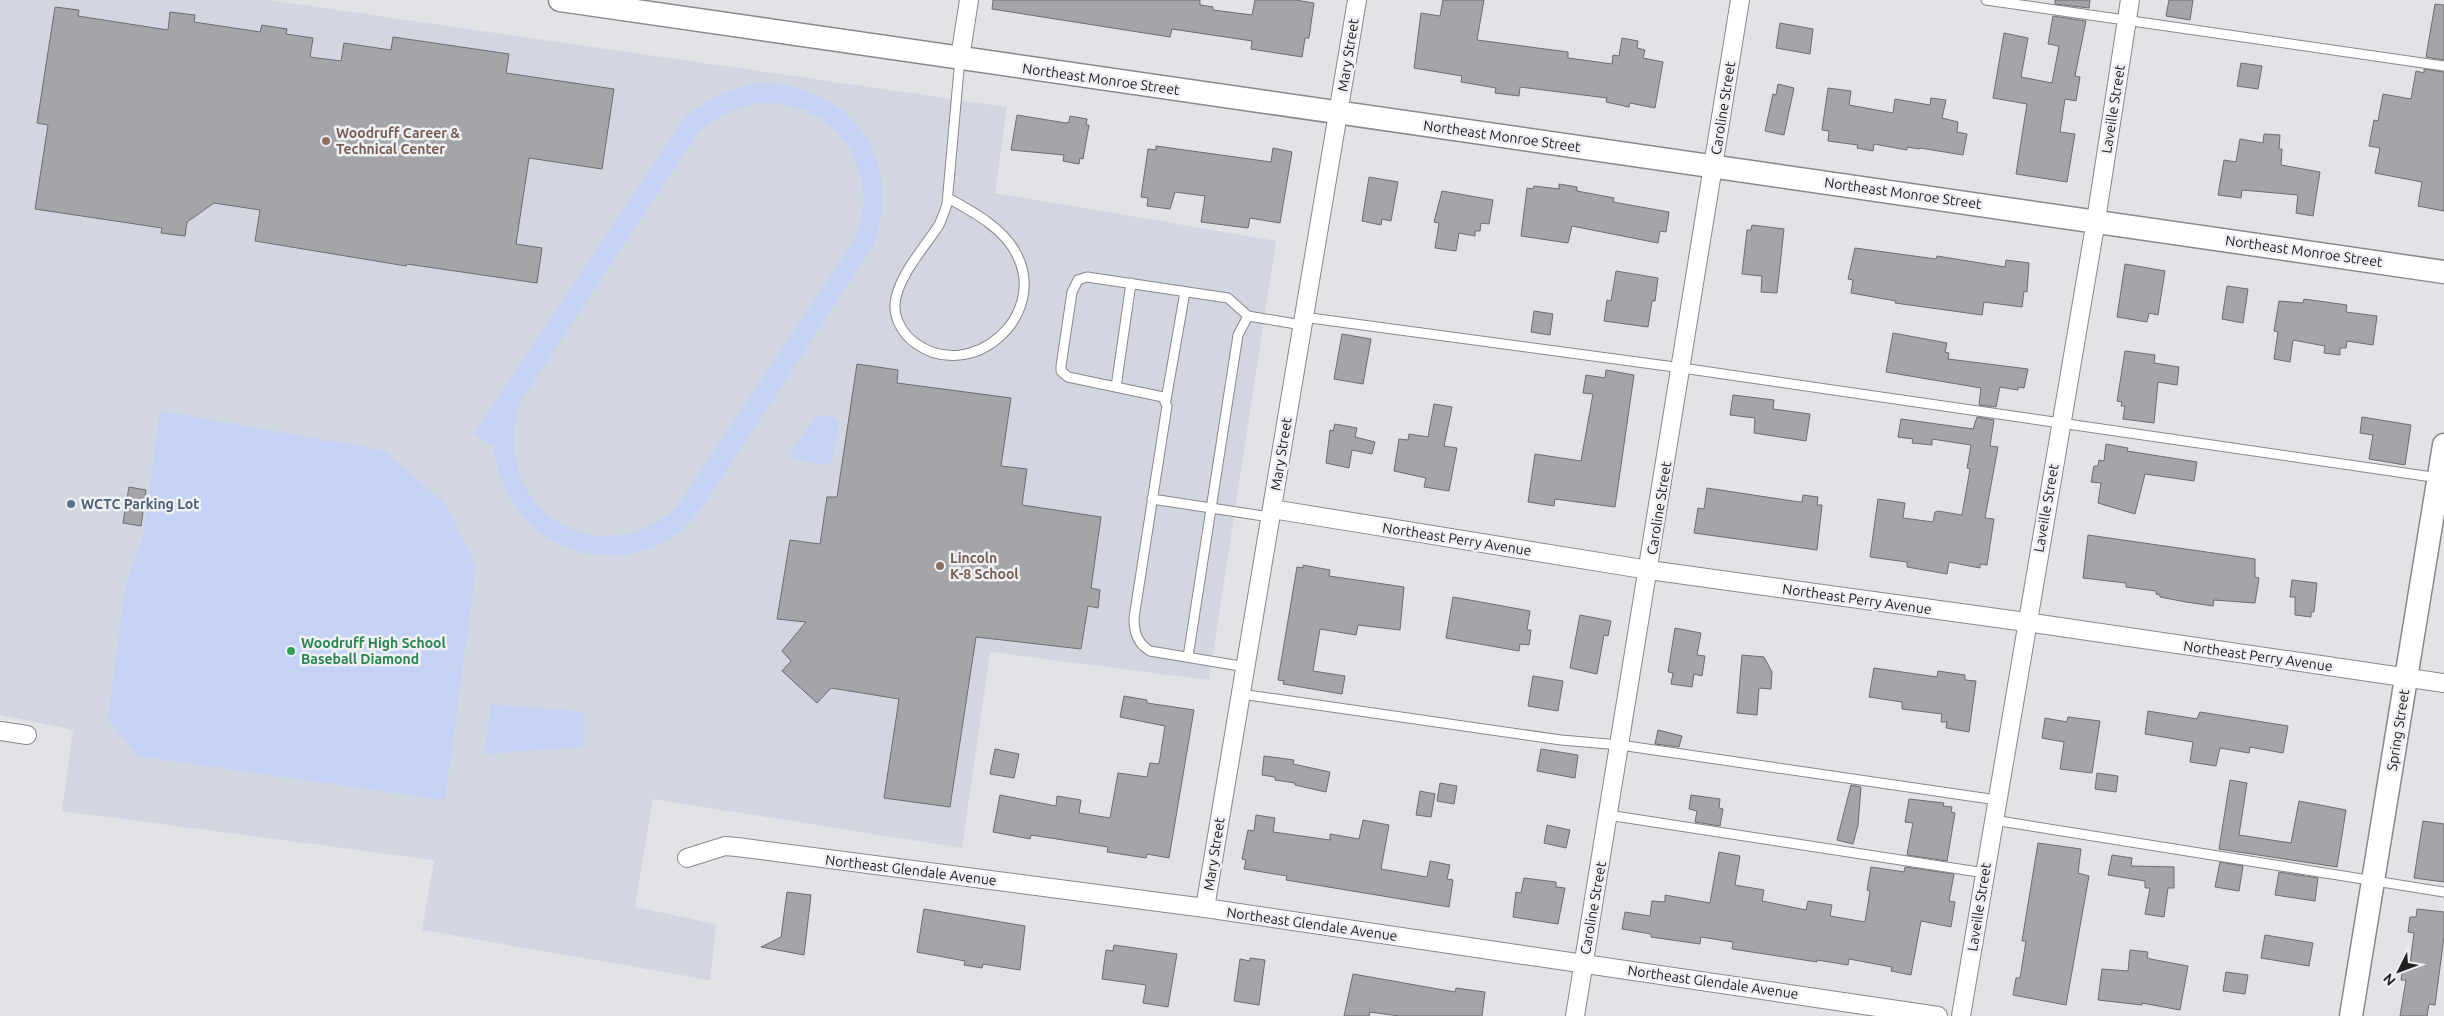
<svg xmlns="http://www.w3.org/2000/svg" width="2444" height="1016" viewBox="0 0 2444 1016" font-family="Ubuntu,sans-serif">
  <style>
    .built { fill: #d1d6e1 }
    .green { fill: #c3d2f5; fill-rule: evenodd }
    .building { fill: #a4a5a9; stroke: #6b6c70 }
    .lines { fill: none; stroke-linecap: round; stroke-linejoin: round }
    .service-casing { stroke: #86888b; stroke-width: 11 }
    .minor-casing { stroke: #86888b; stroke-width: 20 }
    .tertiary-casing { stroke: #86888b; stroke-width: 25 }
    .service { stroke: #fff; stroke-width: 9 }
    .minor { stroke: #fff; stroke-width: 18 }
    .tertiary { stroke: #fff; stroke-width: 22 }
    .education-dot { fill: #8d6e63; stroke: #eef0f4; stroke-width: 2 }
    .service-dot { fill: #5c6f8a; stroke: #eef0f4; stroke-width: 2 }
    .leisure-dot { fill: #2e9e5b; stroke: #eef0f4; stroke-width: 2 }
    .labels { text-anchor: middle; stroke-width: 5; stroke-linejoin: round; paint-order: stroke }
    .street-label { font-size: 14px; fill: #212123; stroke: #eef0f4 }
    .education-label { font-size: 14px; font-weight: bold; fill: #785e54; stroke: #eef0f4; text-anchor: start }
    .service-label { font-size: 14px; font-weight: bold; fill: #4e5e75; stroke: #eef0f4; text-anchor: start }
    .leisure-label { font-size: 14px; font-weight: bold; fill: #27864d; stroke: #eef0f4; text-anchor: start }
  </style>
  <rect width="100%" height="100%" fill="#e1e3e7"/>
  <path class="built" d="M0,0H269L1007,107L995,193L1276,241L1209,680L990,652L962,848L653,799L635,907L716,924L710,980L422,930L434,860L62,811L73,730L0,715Z"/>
  <path class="green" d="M764,83C854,88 905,161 873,246L704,505C696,515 688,524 678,533C660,547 636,555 613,555C547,557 498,507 493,442L490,445L474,434L684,119C708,97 732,87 764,83ZM765,103C839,104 881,169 856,238L677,507C596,580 486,505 520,402L698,133C718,115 738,105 765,103Z
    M160,411L383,450L445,504L476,566L445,800L138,756L108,719L126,583L143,537Z
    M821,415L836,418L839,425L832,460L829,464L826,465L796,460L793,458L792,450L815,418Z
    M491,704L583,712L585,747L484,754Z"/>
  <path class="building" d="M993,0H1200V5L1213,7V10L1252,15L1255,0H1295L1314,3L1309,38H1305L1302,57L1251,49L1252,41L1172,29L1170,37L992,9Z
    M1443,0H1484L1477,40L1568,52V58L1612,64L1613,55L1619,56L1622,38L1638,41L1637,48L1645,50L1643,58L1663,62L1655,108L1630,103L1629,107L1606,102L1607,98L1520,87L1519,96L1495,93L1496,88L1461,82L1462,76L1414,68L1421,13L1440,16Z
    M2055,0H2090L2089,8L2055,4Z
    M2169,0H2193L2190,20L2166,16Z
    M2435,4L2444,5V60L2426,57Z
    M55,7L79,10L78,16L168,30L170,12L195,15L194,22L260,32L262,25L287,29L286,34L313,38L310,57L341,61L344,43L391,50L393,37L509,54L506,73L614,89L602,169L529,158L516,244L542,248L537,283L407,264L406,266L255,241L260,210L214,203L187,222L185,236L161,233L162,228L35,209L48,125L37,123Z
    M2053,16L2086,21L2075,76L2080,77L2076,101L2065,99L2060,132L2075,134L2067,182L2016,174L2027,104L1993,98L2004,33L2028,38L2021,77L2052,83L2059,46L2048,44Z
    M1780,23L1813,29L1810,54L1776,48Z
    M2241,63L2262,66L2258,89L2237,86Z
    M2424,69L2444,72V211L2418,206L2422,182L2375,173L2380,148L2369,146L2374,120L2378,121L2383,94L2411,99L2416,71L2424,73Z
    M1778,84L1794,88L1784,135L1765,131L1773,94L1776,95Z
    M1828,88L1851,91L1849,105L1893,113L1895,99L1930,105L1931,98L1946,100L1942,118L1958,122L1957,132L1967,134L1963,155L1920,148V149L1907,147V150L1874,144L1873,151L1857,148L1858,145L1828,141L1829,131L1822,130Z
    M1017,115L1066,123L1069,122L1070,116L1087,119L1086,125H1089L1083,159L1080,158L1079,164L1063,161L1064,155L1011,150Z
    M2264,134L2280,135L2279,149H2282L2281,165L2320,172L2313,216L2296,213L2298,195L2242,190L2241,198L2218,195L2224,160L2236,162L2240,139L2263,143Z
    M1156,146L1271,162L1273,148L1292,152L1280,223L1250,218L1248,228L1201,222L1205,196L1175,192L1170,209L1147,206L1148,198L1141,197L1148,149L1156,150Z
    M1369,177L1398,182L1391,221L1382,219L1381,225L1362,221Z
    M1559,184L1577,187V191L1614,198L1613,202L1669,212L1666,232L1660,231L1658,243L1572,226L1568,243L1521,236L1527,188L1533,189L1534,186L1559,189Z
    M1442,191L1493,200L1489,224L1481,223L1480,231H1475V236L1459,233L1456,251L1435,248L1439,223L1434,222Z
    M1752,225L1784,229L1777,293L1761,292L1762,276L1742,274L1747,230H1751Z
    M1855,248L1936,259L1937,256L2005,267L2006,260L2029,263L2027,292L2024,291L2022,307L1984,302L1982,315L1895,303L1896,301L1851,293L1853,280L1848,279Z
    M2125,264L2165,271L2158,315L2149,313L2147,322L2117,317Z
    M1616,271L1658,278L1655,301H1652L1648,327L1604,321L1607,300L1611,301Z
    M2227,286L2248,289L2243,323L2222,319Z
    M2304,299L2347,305L2346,312L2377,316L2373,345L2347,341L2346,348H2340V355L2324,353L2325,346L2293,340L2290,362L2274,359L2278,332L2274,331L2279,301L2303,303Z
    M1534,311L1553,314L1550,335L1531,332Z
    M1893,333L1947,343L1945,352L1949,353L1948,359L2028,369L2024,388L2018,387V390L2000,387L1996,407L1979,405L1981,388L1886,372Z
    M1342,334L1371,339L1363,384L1334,379Z
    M2125,351L2155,355L2154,363L2179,367L2177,385L2158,382L2154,423L2123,419L2125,406H2121L2122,402L2117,401Z
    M857,364L898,370L897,383L1011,398L1001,466L1027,469L1022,505L1101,517L1091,588L1100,590L1098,608L1088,606L1081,649L976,637L950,807L884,798L899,699L831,688L817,703L782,671L791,661L782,651L806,622L777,619L790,540L820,544L827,497H837Z
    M1606,370L1634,375L1615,507L1555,499L1554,506L1528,502L1535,454L1581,461L1593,394L1583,393L1586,375L1605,378Z
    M1733,395L1774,400L1773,409L1810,414L1806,441L1754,433L1755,418L1730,415Z
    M1434,404L1452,407L1444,446L1457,448L1449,491L1424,487L1426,478L1394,471L1399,439L1408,440L1409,434L1428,437Z
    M1977,417L1994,420L1990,446L1998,447L1985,518L1994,519L1987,565L1980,564V568L1949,562L1947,574L1907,567V562L1870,557L1878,499L1905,503L1903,518L1933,522L1935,512L1938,511L1962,515L1970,469L1967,468L1971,445L1932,439V445L1912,443L1913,439L1898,437L1901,419L1973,429Z
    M2362,417L2411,425L2405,465L2369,459L2373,435L2360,433Z
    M1335,424L1357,428L1355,437L1375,442L1372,454L1352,450L1349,468L1326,463L1330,430L1333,431Z
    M2106,444L2128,448L2127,451L2197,462L2194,481L2145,474L2135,514L2098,503L2101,483L2091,482L2094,466H2098L2099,460L2104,461Z
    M129,487L146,490L141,526L123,523Z
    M1707,488L1799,502H1802L1803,495L1818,497L1817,505H1822L1817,550L1694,533L1698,508L1704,509Z
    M2088,535L2255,559V577L2259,578L2255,603L2214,600L2213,606L2186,602L2160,597V595L2156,594V591L2126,587V583L2083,578Z
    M1303,565L1330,570L1329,576L1404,587L1400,630L1358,625L1356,635L1320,629L1313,671L1345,676L1342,694L1283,684L1284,681L1278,680L1297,567L1303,568Z
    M2292,580L2317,583L2314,612H2311V617L2295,615V597H2290Z
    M1453,597L1530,611L1527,630H1531L1529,645L1520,644L1519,651L1446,638Z
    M1580,615L1611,621L1608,636L1604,635L1597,674L1570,668Z
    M1675,628L1701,633L1697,655L1705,656L1702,676L1694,674L1692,687L1671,684L1673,673L1668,672Z
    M1742,655L1764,657L1772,672L1771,689L1759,688L1757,715L1737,713Z
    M1874,668L1937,677L1938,671L1965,675V680L1976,681L1969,732L1946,728L1947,722H1941L1942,714L1902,709V702L1869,697Z
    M1533,676L1563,681L1558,711L1528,706Z
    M1124,696L1147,700V703L1194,710L1169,858L1147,854L1146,858L1107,852L1108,847L1031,835L1030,839L993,832L1000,795L1056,806L1057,796L1081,800L1079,813L1110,818L1118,773L1147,777L1150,763L1159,764L1165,726L1120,717Z
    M2148,711L2197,719L2200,712L2288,726L2283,753L2250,747L2249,753L2220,748L2216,766L2190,762L2193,742L2145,734Z
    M2068,717L2100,721L2092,773L2060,769L2064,742L2042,738L2045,718L2067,722Z
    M1658,730L1682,736L1679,747L1655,744Z
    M995,749L1019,754L1014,778L990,774Z
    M1541,749L1578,755L1575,778L1537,771Z
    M1264,756L1294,760L1293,764L1330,772L1326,792L1295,785V783L1275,780V777L1262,775Z
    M2097,773L2118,776L2116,792L2095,789Z
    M2230,780L2247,783L2239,835L2291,843L2299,801L2346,810L2337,867L2219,849Z
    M1440,783L1457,786L1454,804L1437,801Z
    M1851,785L1861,787L1858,825L1853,844L1837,840Z
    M1420,791L1435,794L1431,817L1416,815Z
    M1691,795L1720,799L1719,808L1723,809L1720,826L1695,822L1697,811L1689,809Z
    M1909,799L1944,803L1943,806L1952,807L1951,812L1955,813L1947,861L1907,855L1913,823L1905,822Z
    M1256,815L1275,818L1273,832L1330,840V834L1359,839L1363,820L1389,825L1381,869L1427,877L1430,861L1450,865L1447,879L1453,880L1449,907L1286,880L1287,876L1244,869L1246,860L1242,859L1248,830L1254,831Z
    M2423,821L2444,824V882L2414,878Z
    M1547,825L1570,830L1566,848L1544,843Z
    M2038,843L2081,849L2078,873L2089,876L2066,1005L2013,995L2016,978H2020L2026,941H2022Z
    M1719,852L1740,856L1735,885L1764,890L1762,901L1806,910L1808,901L1832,905L1830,916L1865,922L1870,891L1867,890L1871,867L1904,872L1905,867L1954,874L1949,901L1955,902L1951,927L1921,921L1911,975L1891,971L1892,967L1849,959L1848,965L1817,960V962L1732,949L1733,942L1701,937L1700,944L1651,937V934L1622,929L1625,912L1650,916L1652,901L1665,902V895L1710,903Z
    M2112,855L2132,858L2131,866L2174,867V888H2168L2164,917L2145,914L2150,888H2145V881L2108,875Z
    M2220,862L2243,866L2239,891L2215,887Z
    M2279,872L2318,878L2315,901L2275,895Z
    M1524,878L1556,882V887L1565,888L1558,924L1513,917L1516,892L1521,893Z
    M787,892L811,895L804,955L761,947L781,937Z
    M924,909L1025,926L1020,970L983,964L982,968L964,965L965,961L917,952Z
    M2417,909L2444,912V937L2435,1005L2429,1004L2427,1016H2400L2406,980H2401L2403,965H2410L2414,933L2408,932L2410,917H2416Z
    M2265,935L2313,943L2309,966L2261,958Z
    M1114,945L1177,954L1168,1007L1143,1003L1146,985L1102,979L1106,950L1113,951Z
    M2130,950L2148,952L2147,957L2150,959L2188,966L2180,1010L2142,1003V1005L2098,1000L2102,969L2128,971Z
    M1250,958L1265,960L1259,1005L1234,1001L1240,959L1250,961Z
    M2226,972L2248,975L2245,994L2223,991Z
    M1353,974L1455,992L1456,988L1485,992L1482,1016H1399L1370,1012L1369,1016H1344Z"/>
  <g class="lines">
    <g class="service-casing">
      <path id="service" d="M1986,0L2444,66
        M948,198C973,212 1004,228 1017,255C1048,316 972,384 915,343C903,334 894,319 895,304C897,277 925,247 939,225C942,218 945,211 947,204L960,58
        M1303,317L1682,368L2439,478
        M1116,387L1131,283
        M1166,400L1185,292
        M1152,499L1270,517
        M1188,657L1238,335L1248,316
        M1246,667L1150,651C1137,643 1134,632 1134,618L1167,406L1163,397L1068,377L1061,371V366L1072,292L1078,280L1087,277L1228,298L1248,316L1302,325
        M1241,694L1561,740L1620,745L1997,800
        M1608,815L1985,873
        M1993,820L2444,892"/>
    </g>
    <g class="minor-casing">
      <path id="minor" d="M960,58L969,0
        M1272,509L1649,570L2026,622L2444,683
        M0,731L27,735
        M687,858L725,846L737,847L1205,908L1938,1016
        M1205,908L1357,0
        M1575,1016L1740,0
        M1961,1016L2096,220L2130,0"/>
    </g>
    <g class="tertiary-casing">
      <path id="tertiary" d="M560,0L2444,272
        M2351,1016L2444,445"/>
    </g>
    <use href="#service" class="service"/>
    <use href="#minor" class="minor"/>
    <use href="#tertiary" class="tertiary"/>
  </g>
  <g class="education-dot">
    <circle cx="326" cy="141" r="5"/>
    <circle cx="940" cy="566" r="5"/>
  </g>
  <circle class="service-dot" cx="71" cy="504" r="5"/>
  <circle class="leisure-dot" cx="291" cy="651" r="5"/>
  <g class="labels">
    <g class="street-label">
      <text transform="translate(1348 55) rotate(-81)" y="5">Mary Street</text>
      <text transform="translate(1101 79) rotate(8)" y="5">Northeast Monroe Street</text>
      <text transform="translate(1723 108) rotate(-81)" y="5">Caroline Street</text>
      <text transform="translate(2113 109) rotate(-81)" y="5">Laveille Street</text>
      <text transform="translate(1502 136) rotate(8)" y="5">Northeast Monroe Street</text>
      <text transform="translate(1903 193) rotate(8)" y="5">Northeast Monroe Street</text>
      <text transform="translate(2304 251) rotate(8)" y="5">Northeast Monroe Street</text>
      <text transform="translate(1281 454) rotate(-81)" y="5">Mary Street</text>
      <text transform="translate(1659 508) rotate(-81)" y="5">Caroline Street</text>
      <text transform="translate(2046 508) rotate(-80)" y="5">Laveille Street</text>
      <text transform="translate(1457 539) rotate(9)" y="5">Northeast Perry Avenue</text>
      <text transform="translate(1857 599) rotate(8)" y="5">Northeast Perry Avenue</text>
      <text transform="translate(2258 656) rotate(8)" y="5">Northeast Perry Avenue</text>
      <text transform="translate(2398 730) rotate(-81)" y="5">Spring Street</text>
      <text transform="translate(1214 854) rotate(-81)" y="5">Mary Street</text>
      <text transform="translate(911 870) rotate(7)" y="5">Northeast Glendale Avenue</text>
      <text transform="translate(1979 907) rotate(-81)" y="5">Laveille Street</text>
      <text transform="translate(1593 908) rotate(-80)" y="5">Caroline Street</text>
      <text transform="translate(1312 924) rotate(8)" y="5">Northeast Glendale Avenue</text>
      <text transform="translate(1713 982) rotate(8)" y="5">Northeast Glendale Avenue</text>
    </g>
    <g class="education-label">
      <text x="336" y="138">Woodruff Career &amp;<tspan x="336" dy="16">Technical Center</tspan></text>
      <text x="950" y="563">Lincoln<tspan x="950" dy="16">K-8 School</tspan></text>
    </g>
    <g class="service-label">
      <text x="81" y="509">WCTC Parking Lot</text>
    </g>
    <g class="leisure-label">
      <text x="301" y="648">Woodruff High School<tspan x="301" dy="16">Baseball Diamond</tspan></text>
    </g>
  </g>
  <g transform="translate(2399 971) rotate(228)" stroke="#eef0f4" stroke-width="4" paint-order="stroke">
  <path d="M0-4L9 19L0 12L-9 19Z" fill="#212123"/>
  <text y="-8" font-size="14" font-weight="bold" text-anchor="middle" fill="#212123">N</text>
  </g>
</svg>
